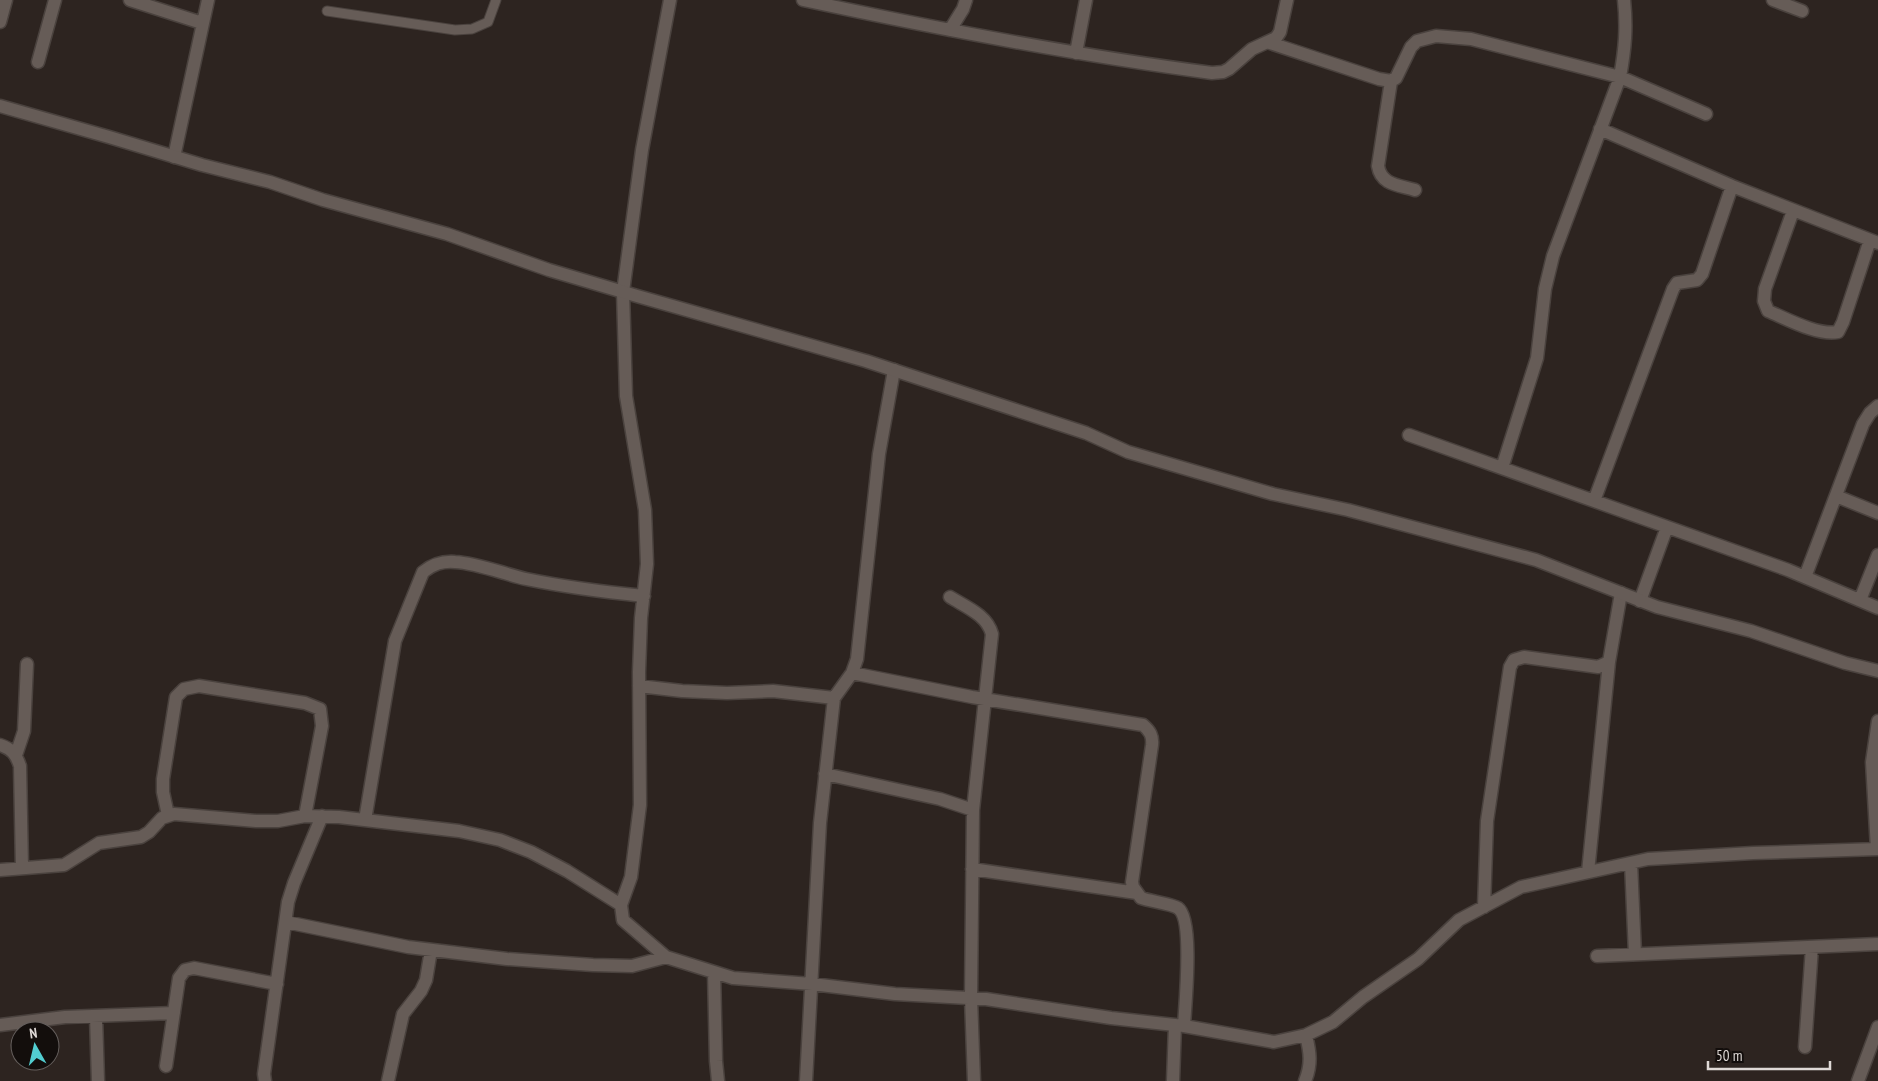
<svg xmlns="http://www.w3.org/2000/svg" width="1878" height="1081" viewBox="0 0 1878 1081" font-family="'PT Sans Narrow',sans-serif">
  <style>
    .lines { fill: none; stroke-linecap: round; stroke-linejoin: round }
    .lane-casing { stroke: #4a423e; stroke-width: 11 }
    .street-casing { stroke: #4a423e; stroke-width: 15 }
    .secondary-casing { stroke: #4a423e; stroke-width: 15 }
    .lane { stroke: #665c57; stroke-width: 9 }
    .street { stroke: #665c57; stroke-width: 12 }
    .secondary { stroke: #665c57; stroke-width: 12 }
  </style>
  <rect width="100%" height="100%" fill="#2d2420"/>
  <g class="lines">
    <g class="lane-casing">
      <path id="lane" d="M327,11L455,30L472,29L488,22L496,0"/>
    </g>
    <g class="street-casing">
      <path id="street" d="M130,0L202,23
        M670,0L642,150L623,292L626,396L645,510L647,564L641,618L639,672L640,805L631,877L621,905L623,920L666,957L733,978L812,984L895,994L986,999L1111,1018L1184,1026L1274,1042L1306,1035L1333,1022L1363,997L1418,959L1459,920L1521,887L1648,859L1753,853L1878,849
        M803,0C938,29 1074,55 1212,73L1223,72L1229,69L1252,49L1276,38L1280,32L1287,0
        M1773,0L1802,11
        M0,22L6,0
        M950,30L963,9L966,0
        M1270,43L1379,79L1391,81L1396,78L1411,47L1417,41L1436,36L1471,39L1620,77L1706,114
        M1076,53L1086,0
        M38,62L55,0
        M1391,81L1378,166C1381,185 1399,185 1415,190
        M1600,129L1732,186L1878,243
        M174,157L208,0
        M1793,211L1765,289L1764,301L1768,311C1787,319 1818,336 1838,332L1843,322L1870,240
        M1409,435L1788,570L1878,608
        M1502,468L1537,358L1545,289L1553,256L1620,77C1625,49 1627,28 1624,0
        M1836,496L1878,513
        M1594,501L1673,289L1677,283L1697,280L1702,274L1732,186
        M1805,577L1863,424L1870,413L1878,406
        M950,597C966,607 987,615 992,634L973,810L971,998L974,1081
        M1860,600L1878,555
        M1640,601L1667,527
        M852,673L972,697L1143,725C1150,731 1153,736 1152,745L1132,882L1133,887L1141,898C1149,901 1172,904 1178,908C1194,919 1185,1006 1184,1026
        M639,686L682,691L727,693L773,691L834,698L820,823L806,1081
        M834,698L852,673L857,659L879,454L894,370
        M0,745C12,749 16,754 20,766L22,868
        M16,755L24,731L27,664
        M825,774L940,799L973,810
        M168,815L163,792V779L176,697L184,689L199,686L305,703L320,709L322,726L305,816
        M365,820L395,641L423,572C433,564 442,561 455,562C477,563 504,574 526,579C565,587 604,592 644,596
        M1877,849L1872,762L1878,721
        M1631,863L1635,954
        M972,869L1137,893
        M0,870L64,865L99,843L141,837L149,832L162,818L174,814L256,821H278L305,816L339,817L459,831L500,840L531,852L567,871L621,905
        M1588,872L1609,662
        M1484,907L1487,821L1510,667L1514,660L1524,657L1598,667L1609,662L1621,593
        M286,922L408,947L507,959L593,965L632,966L666,957
        M1597,956L1878,944
        M714,972L716,1061L718,1081
        M96,1016L98,1081
        M0,1025L65,1017L174,1013
        M1805,1047L1812,947
        M166,1066L179,978L185,970L194,968L277,984
        M265,1081L264,1074L288,902L294,883L322,816
        M388,1081L403,1014L421,991L426,980L431,950
        M1173,1081L1175,1025
        M1305,1081C1312,1064 1310,1052 1306,1035"/>
    </g>
    <g class="secondary-casing">
      <path id="secondary" d="M0,106L109,137L202,165L270,182L323,200L447,234L549,270L637,296L866,361L1086,433L1128,452L1273,494L1348,510L1536,560L1657,607L1751,631L1845,663L1878,671
        M1858,1081L1878,1027"/>
    </g>
    <use href="#lane" class="lane"/>
    <use href="#street" class="street"/>
    <use href="#secondary" class="secondary"/>
  </g>
  <g transform="translate(35 1046) rotate(352)"><circle r="24" fill="#130e0c" stroke="#655f5d"/>
  <path d="M0-4L9 19L0 12L-9 19Z" fill="#52cdd0"/>
  <text y="-8" font-size="14" font-weight="bold" text-anchor="middle" fill="#dfd9d6">N</text>
  </g>
  <path d="M1708 1061v8h122v-8" fill="none" stroke="#dfd9d6" stroke-width="2.5"/>
  <text x="1716" y="1061" font-size="15" fill="#dfd9d6" stroke="#130e0c" stroke-width="4" paint-order="stroke">50 m</text>
</svg>
